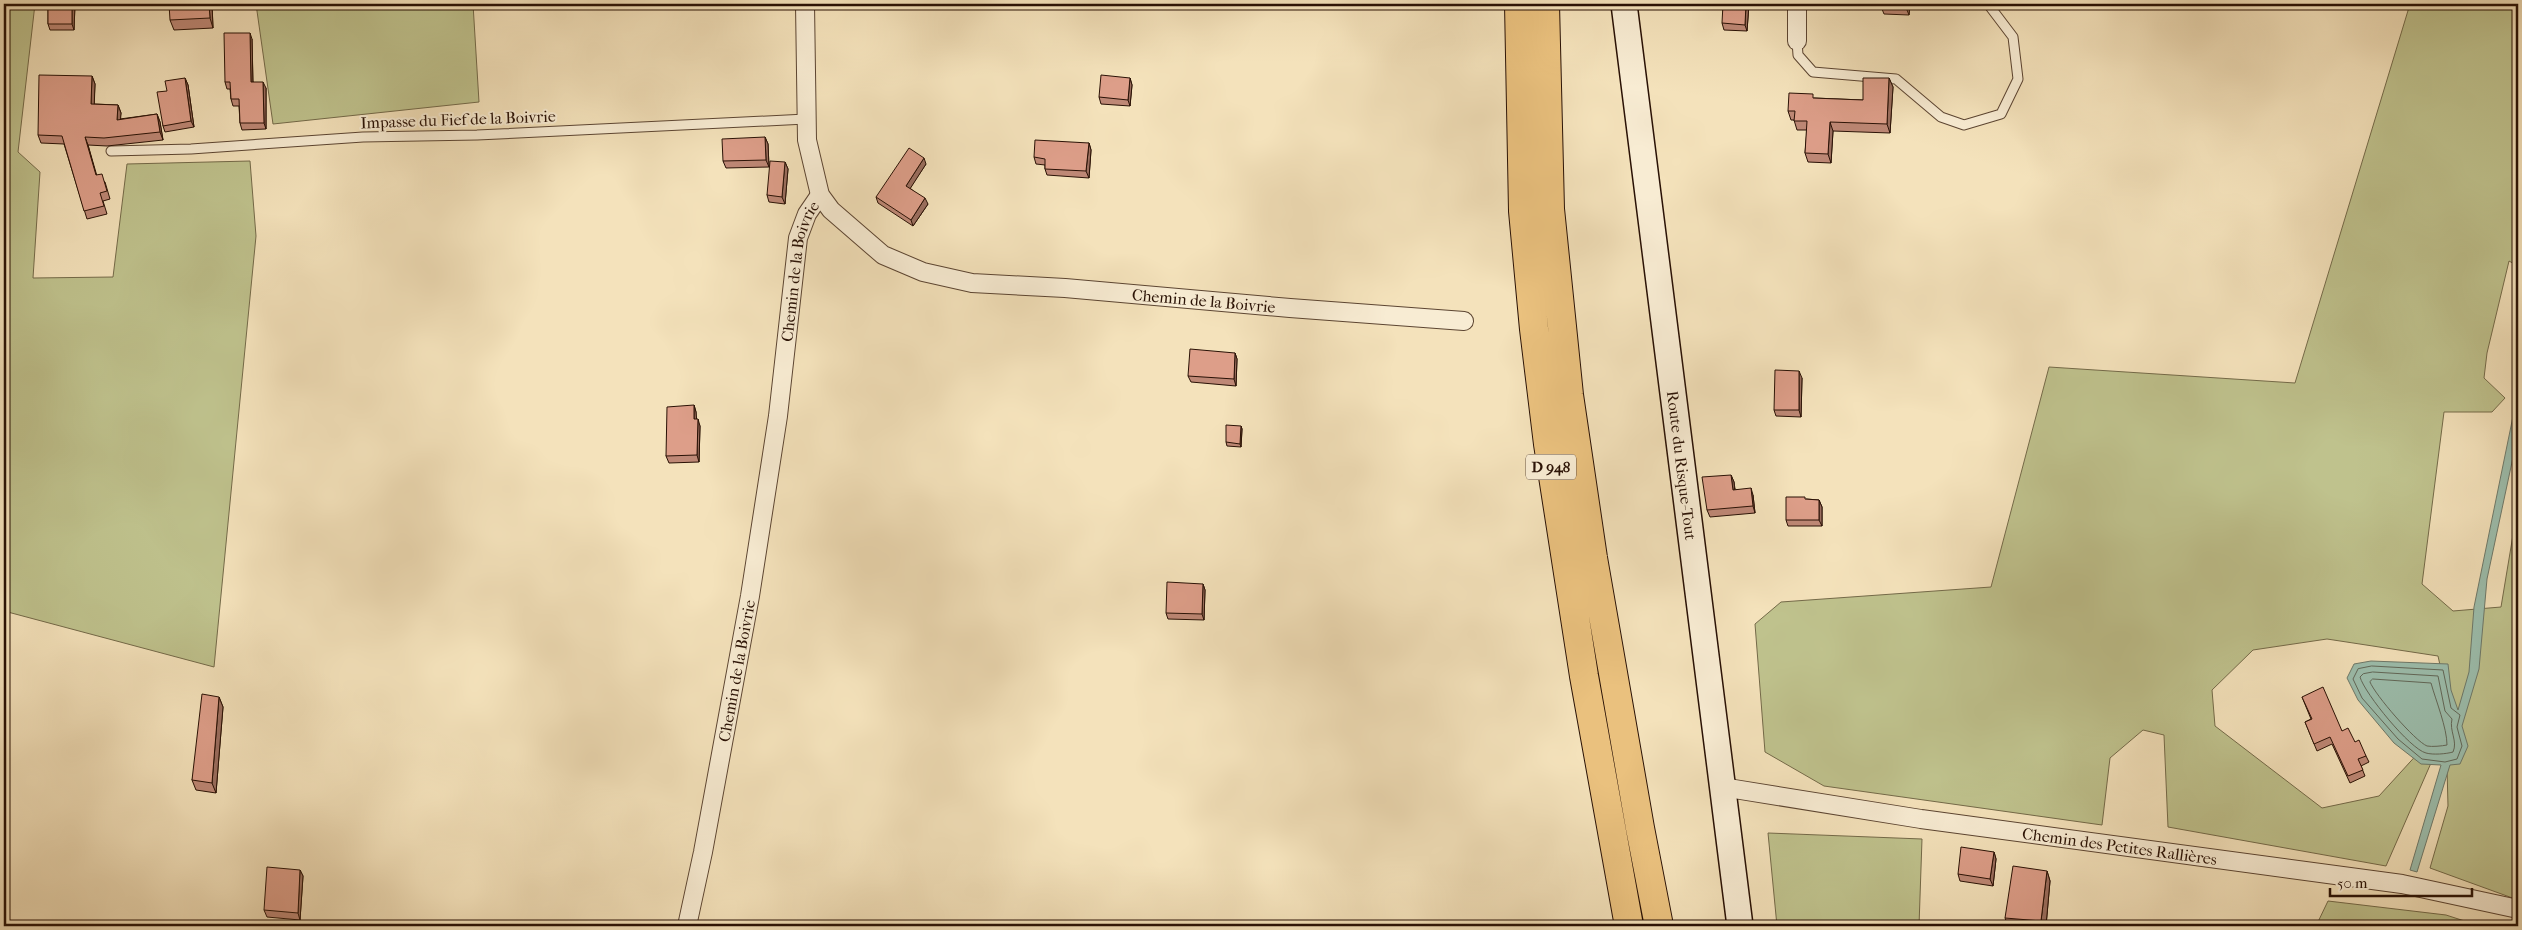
<svg xmlns="http://www.w3.org/2000/svg" width="2522" height="930" viewBox="0 0 2522 930" font-family="'IM FELL French Canon',serif">
  <style>
    .green { fill: #bfc28d; stroke: #746a49 }
    .water { fill: #9cbead; stroke: #6e796a }
    .lines { fill: none; stroke-linecap: round; stroke-linejoin: round }
    .shore { stroke: #626859; stroke-width: 1 }
    .lane-casing { stroke: #5c4532; stroke-width: 11 }
    .street-casing { stroke: #5c4532; stroke-width: 20 }
    .secondary-casing { stroke: #291105; stroke-width: 28 }
    .highway-casing { stroke: #291105; stroke-width: 30 }
    .lane { stroke: #f8ecd3; stroke-width: 9 }
    .street { stroke: #f8ecd3; stroke-width: 18 }
    .secondary { stroke: #f8ecd3; stroke-width: 25 }
    .highway { stroke: #eac17e; stroke-width: 28 }
    .wall { fill: #be8876; stroke: #291105 }
    .shaded-wall { fill: #9b6f60; stroke: #291105 }
    .building { fill: #dd9e89; stroke: #291105 }
    .labels { text-anchor: middle; stroke-width: 4; stroke-linejoin: round; paint-order: stroke }
    .shield { fill: #f8ecd3; stroke: #675343; stroke-width: 1 }
    .shield-label { font-size: 15px; font-weight: bold; fill: #291105 }
    .street-label { font-size: 16px; fill: #291105; stroke: #f8ecd3 }
  </style>
  <rect width="100%" height="100%" fill="#f4e2bb"/>
  <filter id="stains"><feTurbulence type="fractalNoise" baseFrequency=".004" numOctaves="4"/><feColorMatrix values="0 0 0 0 .2 0 0 0 0 .09 0 0 0 0 .02 0 0 0 .5 -.17"/></filter>
  <radialGradient id="worn" r=".72"><stop offset=".6" stop-color="#630" stop-opacity="0"/><stop offset="1" stop-color="#630" stop-opacity=".3"/></radialGradient>
  <path class="green" d="M4,4H35L18,152L40,172L33,278L113,277L127,164L250,161L256,236L214,667L4,611Z
    M256,4H473L479,102L273,124Z
    M2410,4H2518V266L2509,261L2487,353L2484,378L2505,398L2492,412H2444L2422,584L2453,611L2501,607L2518,505V900L2430,868L2448,806L2445,688L2438,656L2327,639L2253,650L2212,690L2215,726L2322,808L2379,796L2421,750L2431,763L2386,866L2168,827L2164,735L2143,730L2110,758L2102,825L1824,786L1765,752L1755,624L1781,602L1991,587L2049,367L2295,383Z
    M1768,833L1922,839L1919,926H1777Z
    M2328,901L2446,915L2480,926H2316Z"/>
  <path class="water" d="M2518,392V434L2487,579L2479,669L2462,726L2468,746L2460,764L2450,765L2417,872L2410,870L2441,765L2421,764L2394,743L2358,700L2347,678L2354,664L2371,661L2448,664L2451,690L2458,710L2469,672L2474,607Z"/>
  <g class="lines">
    <path class="shore" d="M2372,666L2443,670L2451,708L2460,715L2457,727L2462,746L2457,759L2445,762L2422,759L2398,739L2362,698L2353,679L2358,669Z
      M2373,672L2438,676L2445,711L2452,719C2449,731 2458,741 2453,752C2446,754 2433,755 2426,753C2410,749 2365,694 2360,677L2363,674Z
      M2373,679L2431,683C2436,701 2447,728 2447,745C2442,746 2432,747 2427,746C2415,741 2375,695 2370,682Z"/>
    <g class="lane-casing">
      <path id="lane" d="M1797,41L1798,55L1813,72L1896,79L1941,117L1964,125L2001,114L2018,79L2013,37L1988,4
        M111,151L191,149L363,137L477,135L806,119"/>
    </g>
    <g class="street-casing">
      <g id="street">
        <path id="s1" d="M805,4L807,140L820,195L831,210L883,255L923,272L972,283L1065,288L1290,308L1464,321"/>
        <path d="M1797,41V4"/>
        <path id="s2" d="M1722,787L1921,819L2402,884L2518,909"/>
        <path id="s3" d="M687,926L703,852L750,596L778,416L798,238L807,214L820,195"/>
      </g>
    </g>
    <g class="secondary-casing">
      <g id="secondary">
        <path id="s4" d="M1624,4L1740,926"/>
      </g>
    </g>
    <g class="highway-casing">
      <path id="highway" d="M1519,4L1523,211L1534,329L1548,444L1584,676L1629,926
        M1545,4L1550,209L1569,395L1593,558L1640,828L1659,926"/>
    </g>
    <use href="#lane" class="lane"/>
    <use href="#street" class="street"/>
    <use href="#secondary" class="secondary"/>
    <use href="#highway" class="highway"/>
  </g>
  <path class="wall" d="M48,4H75L74,30H50L48,24Z
    M212,4L213,28L174,30L170,20Z
    M1749,4L1747,31L1724,30L1722,23Z
    M1880,4H1910L1909,15L1884,14Z
    M252,39L253,82L266,88V129L242,130L240,123L239,106H233L231,99L230,89H227L225,82Z
    M92,76L95,84L94,104L118,105L121,113L120,119L157,114L160,122L163,140L107,146L88,145L96,175L105,182L110,199L103,201L107,214L87,219L64,144L41,143L38,135Z
    M185,78L188,85L194,127L165,132L163,126L167,91Z
    M1130,78L1132,85L1130,106L1101,104L1099,97Z
    M1889,78L1893,87L1890,133L1833,131L1831,163L1808,162L1805,153L1807,130H1797L1794,120H1791L1788,111L1814,98L1863,100Z
    M765,137L768,144L769,167L726,168L723,161Z
    M1089,143L1091,150L1089,178L1047,175L1045,169V165L1036,164L1034,157Z
    M785,162L788,169L785,204L769,202L767,195Z
    M926,164L910,188L928,204L913,226L878,203L876,197Z
    M1235,353L1237,359L1236,386L1191,382L1188,376Z
    M1802,378L1801,417L1776,416L1774,410Z
    M694,405L696,412V419L700,426L699,462L669,463L666,456Z
    M1241,426L1242,429L1241,447L1227,446L1226,442Z
    M1731,475L1734,482L1735,489L1753,495L1755,513L1710,517L1707,510Z
    M1806,499L1819,500L1822,507V526H1788L1786,520Z
    M1203,584L1205,590L1204,620L1168,619L1166,613Z
    M219,697L223,707L216,793L196,790L192,780Z
    M2302,697L2355,742L2366,756L2369,762L2361,766L2365,776L2350,783L2332,744L2317,751L2305,722L2311,719Z
    M1994,852L1996,859L1993,886L1960,881L1958,874Z
    M300,870L303,876L300,920L267,917L264,910Z
    M2047,871L2050,881L2046,926H2008L2005,918Z"/>
  <path class="shaded-wall" d="M72,4H75L74,30L72,24Z
    M209,4H212L213,28L210,18Z
    M1746,4H1749L1747,31L1745,25Z
    M1905,4H1910L1909,15L1905,5Z
    M250,33L252,39L253,89L251,82Z
    M92,76L95,84L94,112L91,104Z
    M185,78L188,85L194,127L191,121Z
    M1130,78L1132,85L1130,106L1128,100Z
    M1889,78L1893,87L1890,133L1887,124Z
    M263,82L266,88V129L264,123Z
    M118,105L121,113L120,128L117,120Z
    M157,114L160,122L163,140L160,132Z
    M1830,122L1833,131L1831,163L1828,154Z
    M85,137L88,145L99,183L96,175Z
    M765,137L768,144L769,167L766,160Z
    M1089,143L1091,150L1089,178L1086,171Z
    M924,158L926,164L908,192L906,186Z
    M785,162L788,169L785,204L782,197Z
    M925,198L928,204L913,226L911,220Z
    M1235,353L1237,359L1236,386L1234,379Z
    M1799,371L1802,378L1801,417L1799,410Z
    M694,405L696,412L697,425L694,419Z
    M698,419L700,426L699,462L697,455Z
    M1241,426L1242,429L1241,447L1240,444Z
    M1731,475L1734,482L1735,496L1733,490Z
    M1751,488L1753,495L1755,513L1753,506Z
    M1819,500L1822,507V526L1819,520Z
    M1203,584L1205,590L1204,620L1202,614Z
    M219,697L223,707L216,793L212,783Z
    M1994,852L1996,859L1993,886L1990,879Z
    M300,870L303,876L300,920L298,913Z
    M2047,871L2050,881L2046,926H2043L2041,921Z"/>
  <path class="building" d="M48,4H72V24H48Z
    M169,4H209L210,18L170,20Z
    M1723,4H1746L1745,25L1722,23Z
    M1880,4H1905V5Z
    M224,33H250L251,82H263L264,123H240L239,99H231L230,82H225Z
    M39,75L92,76L91,104L118,105L117,120L157,114L160,132L104,138L85,137L96,175L102,174L107,191L100,193L104,206L84,211L62,136L38,135Z
    M1101,75L1130,78L1128,100L1099,97Z
    M185,78L191,121L163,126L157,92L167,91L165,81Z
    M1863,78H1889L1887,124L1830,122L1828,154L1805,153L1807,121H1794L1795,111H1788L1789,93L1813,94V98L1863,100Z
    M765,137L766,160L723,161L722,139Z
    M1035,140L1089,143L1086,171L1045,169V159L1034,157Z
    M909,148L924,158L906,186L925,198L911,220L876,197Z
    M770,161L785,162L782,197L767,195Z
    M1190,349L1235,353L1234,379L1188,376Z
    M1775,370L1799,371V410H1774Z
    M694,405V419H698L697,455L666,456L667,407Z
    M1226,425L1241,426L1240,444L1226,442Z
    M1731,475L1733,490L1751,488L1753,506L1707,510L1702,477Z
    M1786,497H1805V499L1819,500V520H1786Z
    M1167,582L1203,584L1202,614L1166,613Z
    M2323,687L2342,731L2348,728L2355,742L2359,740L2366,756L2358,759L2363,770L2348,776L2330,737L2314,744L2305,722L2312,719L2302,697Z
    M202,694L219,697L212,783L192,780Z
    M1961,847L1994,852L1990,879L1958,874Z
    M2013,866L2047,871L2041,921L2005,918Z
    M267,867L300,870L298,913L264,910Z"/>
  <g class="labels">
    <rect class="shield" x="1526" y="454.5" width="50" height="25" rx="4"/>
    <g class="shield-label">
      <text x="1551" y="472">D 948</text>
    </g>
    <g class="street-label">
      <text transform="translate(458 119) rotate(-2)" y="6">Impasse du Fief de la Boivrie</text>
      <text dy="6" stroke="none"><textPath href="#s3" startOffset="665">Chemin de la Boivrie</textPath></text>
      <text dy="6" stroke="none"><textPath href="#s1" startOffset="606">Chemin de la Boivrie</textPath></text>
      <text dy="6" stroke="none"><textPath href="#s4" startOffset="465">Route du Risque-Tout</textPath></text>
      <text dy="6" stroke="none"><textPath href="#s3" startOffset="260">Chemin de la Boivrie</textPath></text>
      <text dy="6" stroke="none"><textPath href="#s2" startOffset="402">Chemin des Petites Rallières</textPath></text>
    </g>
  </g>
  <rect width="2522" height="930" fill="none" stroke="#f4e2bb" stroke-width="20"/>
  <rect x="5" y="5" width="2512" height="920" fill="none" stroke="#291105" stroke-width="2.5"/>
  <rect x="10" y="10" width="2502" height="910" fill="none" stroke="#291105"/>
  <path d="M2330 888v8h142v-8" fill="none" stroke="#291105" stroke-width="2.5"/>
  <text x="2337" y="888" font-size="15" fill="#291105" stroke="#f8ecd3" stroke-width="4" paint-order="stroke">50 m</text>
  <rect width="100%" height="100%" filter="url(#stains)"/>
  <rect width="100%" height="100%" fill="url(#worn)"/>
</svg>
